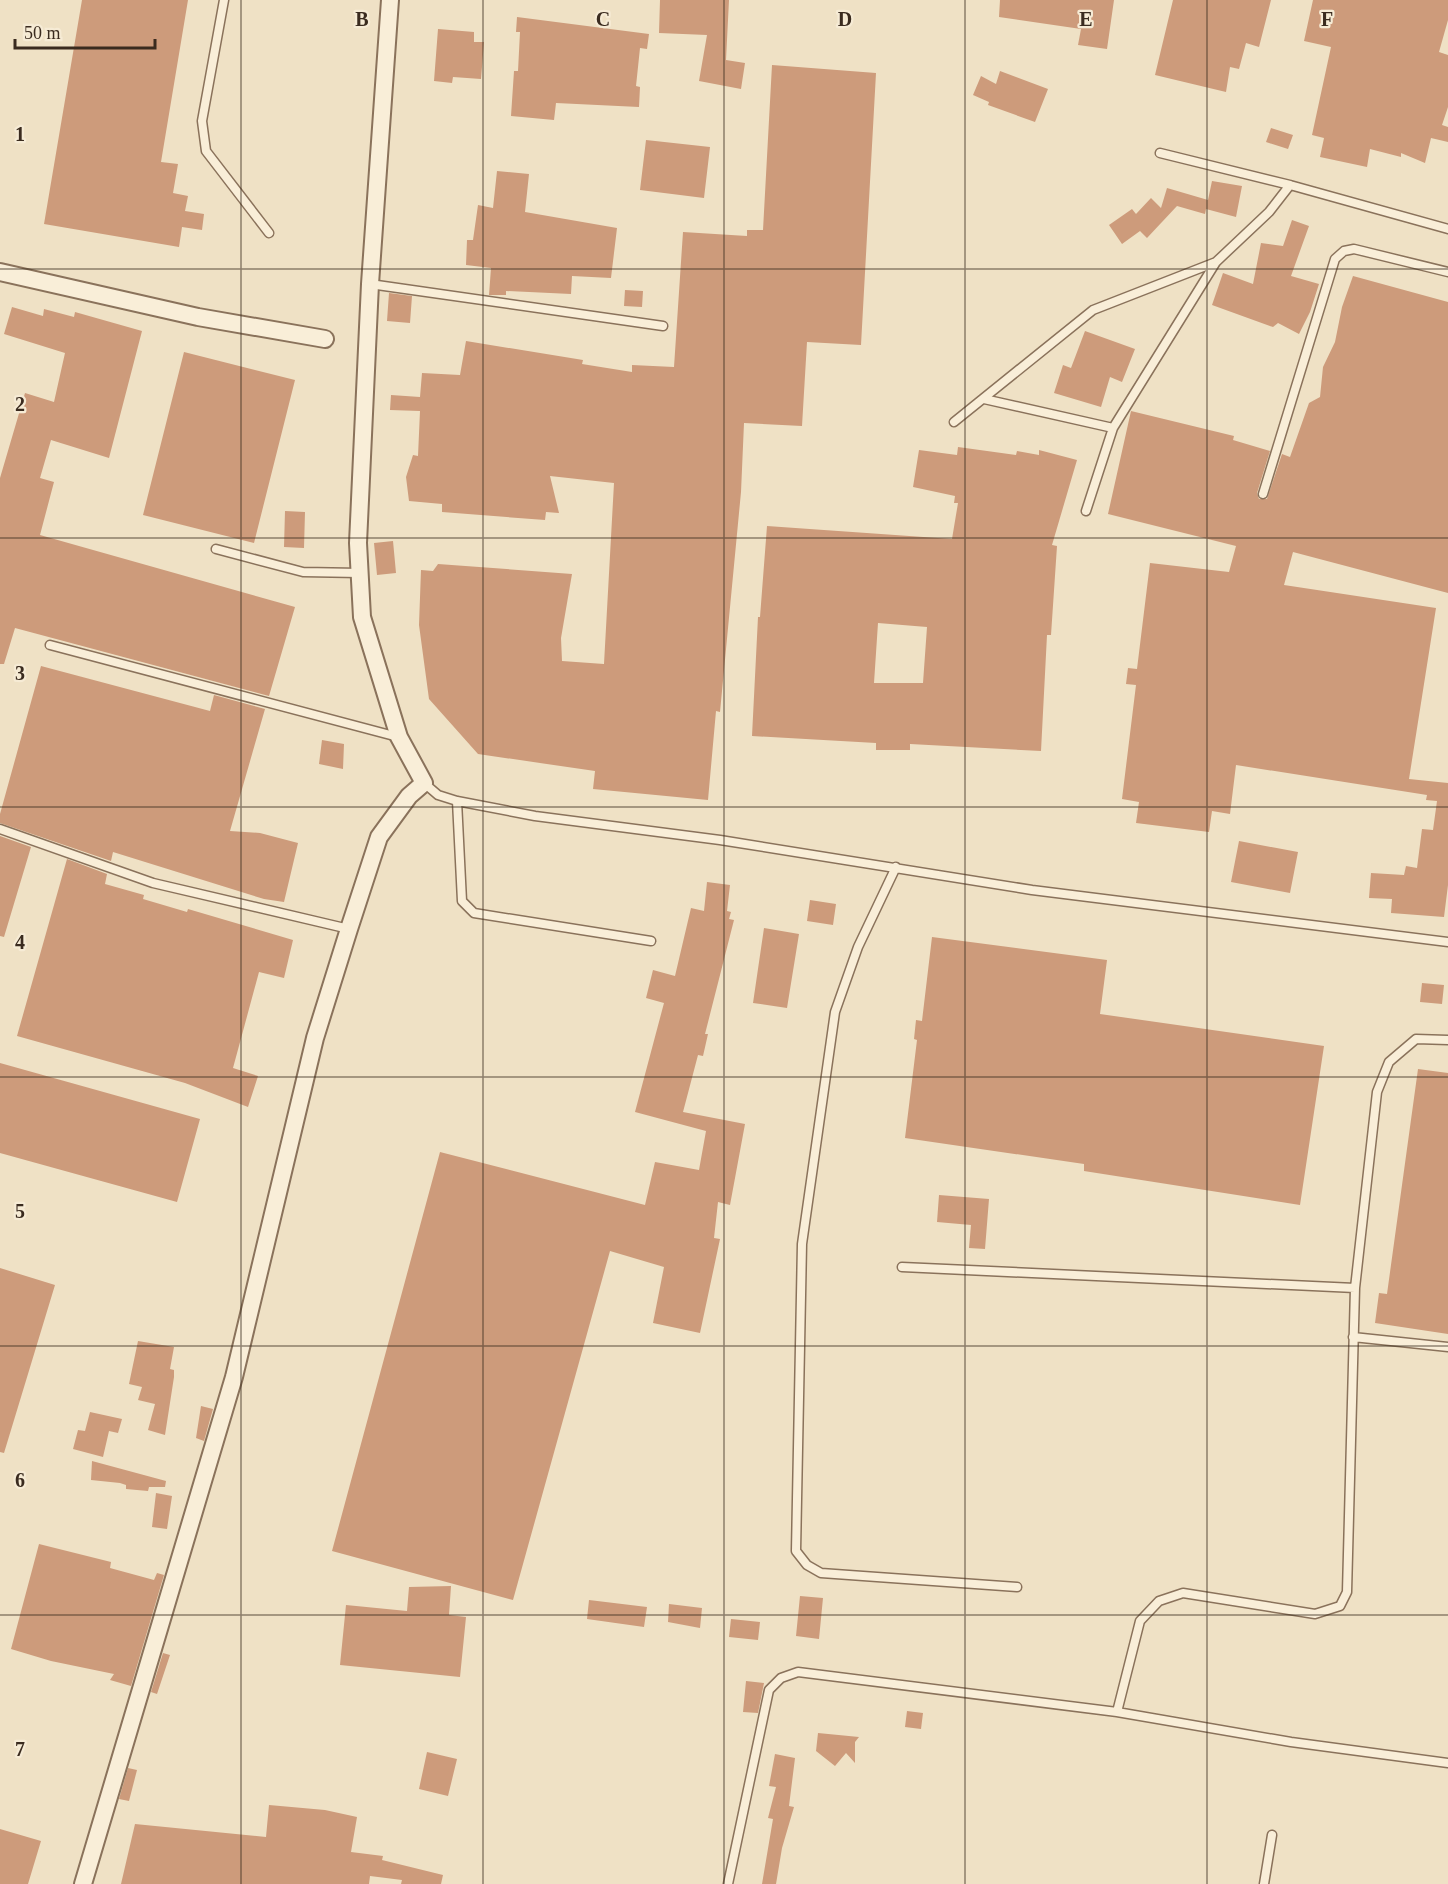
<svg xmlns="http://www.w3.org/2000/svg" width="1448" height="1884" viewBox="0 0 1448 1884" font-family="Georgia,serif">
  <style>
    .building { fill: #cd9b7b; fill-rule: evenodd }
    .lines { fill: none; stroke-linecap: round; stroke-linejoin: round }
    .service-casing { stroke: #8a725b; stroke-width: 11 }
    .minor-casing { stroke: #8a725b; stroke-width: 20 }
    .service { stroke: #f9eed8; stroke-width: 8 }
    .minor { stroke: #f9eed8; stroke-width: 16 }
    .grid { fill: none; stroke: #3a2b1f; stroke-width: 1.5; stroke-opacity: 0.55 }
    .grid-label { font-size: 20px; text-anchor: middle; font-weight: bold; fill: #3a2b1f; stroke: #f6ebd5; stroke-width: 4.5; stroke-linejoin: round; paint-order: stroke }
  </style>
  <rect width="100%" height="100%" fill="#efe1c5"/>
  <path class="building" d="M82,0H188L161,162L178,164L173,193L188,196L185,211L204,214L202,230L182,227L179,247L44,224Z
    M660,0H729L726,60L745,63L741,89L699,81L707,35L659,33Z
    M1000,0H1114L1107,49L1078,45L1081,29L999,17Z
    M1173,0H1271L1259,47L1246,43L1239,69L1230,67L1226,92L1155,75Z
    M1313,0H1448V20L1439,52L1448,55V107L1442,125L1448,127V142L1431,138L1425,163L1401,153V157L1370,149L1367,167L1320,157L1324,138L1312,135L1331,47L1304,41Z
    M517,17L649,34L647,49L640,48L636,86L640,87L639,107L556,103L554,120L511,116L514,71H518L520,32H516Z
    M438,29L474,32V42H484L481,79L453,77L452,83L434,81Z
    M772,65L876,73L861,345L807,342L802,426L744,423L741,492L720,712L716,711L708,800L593,789L595,771L478,754L429,699L419,625L421,570L433,571L438,564L572,574L561,638L562,661L604,664L614,483L550,476L559,513L546,512L545,520L442,512V504L409,501L406,477L413,455L418,456L420,411L390,410L391,395L420,397L422,373L460,375L466,341L583,360L582,364L632,372V365L674,367L683,232L747,236V230H763Z
    M1000,71L1048,89L1035,122L988,105L989,102L973,95L981,76L996,84Z
    M1271,128L1293,135L1288,149L1266,142Z
    M646,140L710,147L704,198L640,190Z
    M497,171L529,174L525,212L617,228L611,278L572,276L571,294L506,291V295H489L491,268L466,265L467,240H473L478,205L493,208Z
    M1212,181L1242,186L1236,217L1206,209L1205,214L1177,206L1147,238L1140,231L1122,244L1109,225L1132,209L1136,214L1151,198L1161,208L1167,188L1208,200Z
    M1292,220L1309,226L1291,276L1319,284L1310,312L1299,334L1278,323L1273,327L1212,305L1223,273L1253,284L1261,243L1283,246Z
    M1353,276L1448,302V593L1293,552L1284,585L1436,608L1409,779L1448,783V885L1444,917L1391,913L1392,899L1369,898L1371,873L1404,875L1406,866L1417,868L1422,829L1433,830L1437,801L1426,800L1427,795L1236,765L1230,814L1212,811L1209,832L1136,823L1139,802L1122,799L1136,685L1126,684L1128,668L1137,669L1150,563L1229,572L1236,546L1108,514L1131,411L1234,436L1233,440L1270,451L1257,493L1259,499H1267L1282,454L1290,457L1309,403L1320,397L1323,367L1335,342L1342,307Z
    M625,290L643,291L642,307L624,306Z
    M389,293L412,296L410,323L387,321Z
    M12,307L43,316L44,309L74,317L75,312L142,331L109,458L51,440L40,478L54,482L40,535L295,607L269,696L15,628L4,664H0V478L25,393L54,402L65,353L4,334Z
    M1085,331L1135,349L1122,382L1110,377L1101,407L1054,393L1063,365L1071,368Z
    M184,352L295,380L254,543L143,515Z
    M958,447L1016,455L1017,451L1039,455V450L1077,460L1052,545L1057,546L1051,635H1047L1041,751L910,744V750H876V743L752,736L758,617H760L767,526L952,539L958,503H954L955,496L913,487L919,450L957,455ZM878,623L927,627L923,683H874Z
    M285,511L305,512L304,548L284,547Z
    M393,541L396,573L377,575L374,543Z
    M41,666L210,711L214,695L265,709L230,831L260,833L298,843L284,902L264,899L113,852L111,861L0,823V814Z
    M322,740L344,744L343,769L319,764Z
    M0,836L31,847L4,937L0,936Z
    M1239,841L1298,852L1290,893L1231,882Z
    M67,859L107,874L105,884L144,895L143,899L187,912L188,909L293,940L284,978L259,972L233,1068L258,1076L248,1107L185,1083L17,1036Z
    M707,882L730,885L727,911L731,912L729,919L734,920L705,1034H708L703,1056L698,1055L683,1112L745,1124L730,1205L718,1202L714,1238L720,1239L700,1333L653,1323L664,1267L610,1251L513,1600L332,1551L440,1152L645,1205L655,1162L699,1170L706,1131L635,1112L664,1003L646,998L653,970L675,976L691,908L704,911Z
    M810,900L836,904L833,925L807,921Z
    M764,928L799,934L787,1008L753,1003Z
    M932,937L1107,960L1100,1014L1324,1046L1300,1205L1084,1171V1164L905,1138L917,1040L914,1039L916,1020L922,1021Z
    M1422,983L1444,985L1442,1004L1420,1002Z
    M0,1063L200,1119L177,1202L0,1153Z
    M1418,1069L1448,1073V1334L1375,1323L1379,1293L1387,1294Z
    M939,1195L989,1199L985,1249L969,1248L971,1225L937,1222Z
    M0,1268L55,1285L4,1453L0,1452Z
    M138,1341L174,1347L170,1369L174,1370V1377L165,1435L148,1430L155,1404L138,1400L142,1387L129,1384Z
    M201,1406L213,1409L204,1441L196,1438Z
    M90,1412L122,1419L118,1433L109,1431L103,1457L73,1449L78,1430L85,1431Z
    M92,1461L166,1481L165,1487H149L148,1491L126,1489V1485L120,1483L91,1480Z
    M156,1493L172,1496L167,1529L152,1527Z
    M39,1544L111,1562L110,1568L154,1580L157,1573L164,1575L131,1686L110,1680L114,1674L51,1661L11,1649Z
    M451,1586L449,1615L466,1617L460,1677L340,1665L346,1605L407,1611L409,1587Z
    M800,1596L823,1598L819,1639L796,1636Z
    M589,1600L647,1607L644,1627L587,1619Z
    M669,1604L702,1608L700,1628L668,1622Z
    M731,1619L760,1622L758,1640L729,1637Z
    M163,1653L170,1655L157,1694L151,1692Z
    M746,1681L764,1683L758,1713L743,1712Z
    M907,1711L923,1713L921,1729L905,1727Z
    M818,1733L859,1737L855,1742V1763L846,1753L835,1766L816,1751Z
    M427,1752L457,1759L448,1796L419,1789Z
    M775,1754L795,1758L789,1806L794,1807L782,1848L776,1884H762L773,1819L768,1818L776,1787L769,1786Z
    M128,1768L137,1770L129,1801L119,1799Z
    M269,1805L325,1810L357,1817L351,1852L383,1856L382,1860L443,1875L441,1884H401L402,1880L370,1876L369,1884H121L135,1824L266,1837Z
    M0,1829L41,1841L28,1884H0Z"/>
  <g class="lines">
    <g class="service-casing">
      <path id="service" d="M224,0L202,121L206,151L269,233
        M1160,153L1290,185L1448,229
        M370,284L663,326
        M984,399L1113,428
        M954,422L1093,310L1216,262L1269,212L1290,185
        M1263,494L1335,259L1344,251L1354,249L1448,272
        M1086,511L1113,428L1216,262
        M216,549L303,572L360,573
        M50,645L398,737
        M424,783L438,795L457,801L535,816L720,840L1032,890L1448,942
        M457,801L462,901L474,913L651,941
        M0,829L153,883L349,929
        M896,867L858,947L835,1012L802,1244L796,1551L807,1565L821,1573L1017,1587
        M902,1267L1355,1288
        M1353,1337L1448,1347
        M1117,1712L1140,1621L1159,1601L1183,1593L1315,1614L1340,1606L1347,1592L1355,1288L1377,1092L1389,1062L1416,1039L1448,1040
        M728,1884L769,1690L781,1678L798,1672L1117,1712L1291,1742L1448,1763
        M1264,1884L1272,1835"/>
    </g>
    <g class="minor-casing">
      <path id="minor" d="M0,272L198,317L325,339
        M83,1884L234,1377L315,1038L349,929L379,837L409,796L424,783L399,737L362,617L358,543L370,284L390,0"/>
    </g>
    <use href="#service" class="service"/>
    <use href="#minor" class="minor"/>
  </g>
  <path class="grid" d="M241,0V1884M483,0V1884M724,0V1884M965,0V1884M1207,0V1884M0,269H1448M0,538H1448M0,807H1448M0,1077H1448M0,1346H1448M0,1615H1448"/>
  <g class="grid-label">
    <text x="362" y="26">B</text>
    <text x="603" y="26">C</text>
    <text x="845" y="26">D</text>
    <text x="1086" y="26">E</text>
    <text x="1327" y="26">F</text>
    <text x="20" y="141">1</text>
    <text x="20" y="411">2</text>
    <text x="20" y="680">3</text>
    <text x="20" y="949">4</text>
    <text x="20" y="1218">5</text>
    <text x="20" y="1487">6</text>
    <text x="20" y="1756">7</text>
  </g>
  <path d="M15 39v9h140v-9" fill="none" stroke="#3a2b1f" stroke-width="3"/>
  <text x="24" y="39" font-size="18" fill="#3a2b1f" stroke="#f6ebd5" stroke-width="4.5" paint-order="stroke">50 m</text>
</svg>
